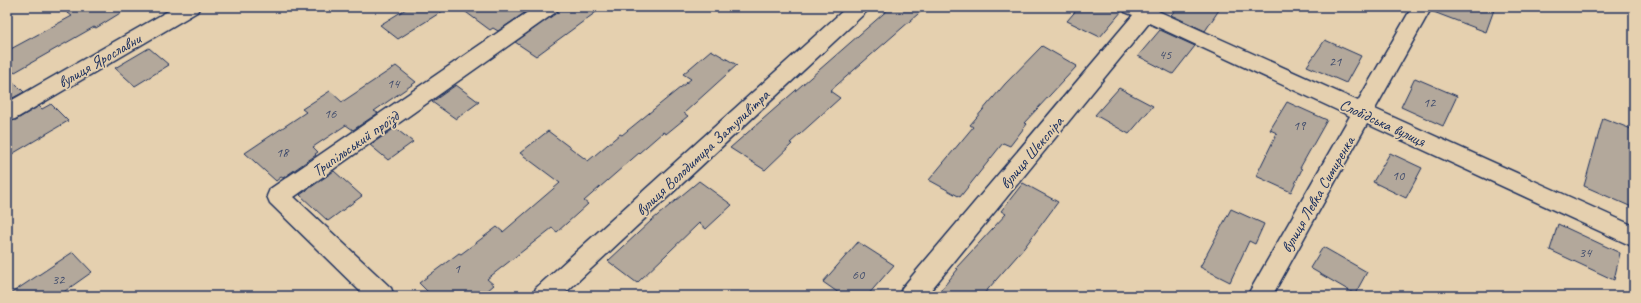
<svg xmlns="http://www.w3.org/2000/svg" width="1641" height="303" viewBox="0 0 1641 303" font-family="Caveat,sans-serif">
  <style>
    .building { fill: #b3a89b; stroke: #1b2f5e }
    .lines { fill: none; stroke-linecap: round; stroke-linejoin: round }
    .minor-casing { stroke: #1b2f5e; stroke-width: 3 }
    .minor { fill: #e5d0af; fill-rule: evenodd }
    .labels { text-anchor: middle; stroke-width: 3.5; stroke-linejoin: round; paint-order: stroke }
    .number-label { font-size: 14px; fill: #414d6d }
    .street-label { font-size: 16px; fill: #1b2f5e; stroke: #e5d0af }
  </style>
  <rect width="100%" height="100%" fill="#e5d0af"/>
  <filter id="ink" filterUnits="userSpaceOnUse"><feTurbulence type="fractalNoise" baseFrequency=".025" numOctaves="2"/><feDisplacementMap in="SourceGraphic" scale="8" xChannelSelector="R" yChannelSelector="G"/><feConvolveMatrix kernelMatrix="1 2 1 2 8 2 1 2 1" color-interpolation-filters="sRGB"/></filter>
  <g filter="url(#ink)">
    <path class="building" d="M60,7H130L96,28L94,27L8,76L24,92L7,101V51L72,16Z
      M409,7H449L398,39L380,25Z
      M459,7H526L522,9L526,12L498,31L493,28L490,30Z
      M564,7H603L536,56L515,42Z
      M891,7H926L830,91L840,98L790,143L792,144L765,170L730,148Z
      M1079,7H1121L1122,11L1100,37L1067,21Z
      M1178,7H1221L1205,31L1171,15Z
      M1433,7H1495L1486,32L1431,11Z
      M1160,30L1195,46L1173,74L1138,56Z
      M1325,40L1361,56L1346,83L1307,66Z
      M1042,46L1077,66L1024,123L1027,124L1010,146L1003,143L960,197L929,180L973,127L970,125L1005,84Z
      M149,48L169,65L135,86L115,68Z
      M711,50L737,65L684,113L688,116L666,134L663,132L584,201L588,204L557,232L552,228L487,279L494,285L481,296H432L419,283L459,253L461,254L497,227L503,232L560,183L520,153L548,131L588,161L620,134L622,135L691,79L683,74Z
      M396,66L416,82L374,111L378,113L353,130L346,125L313,147L318,152L315,154L316,155L283,178L281,177L276,181L245,153L306,112L302,109L330,91L342,102Z
      M1415,78L1457,96L1443,126L1401,107Z
      M456,85L479,102L456,119L432,102Z
      M1119,88L1153,106L1129,134L1095,115Z
      M1287,102L1327,120L1300,168L1302,169L1291,192L1256,176L1277,133L1270,130Z
      M51,104L68,121L7,157V122L16,120L39,106L42,109Z
      M1603,118L1634,130V208L1584,186Z
      M395,128L413,142L388,160L370,145Z
      M1390,153L1422,168L1406,198L1373,182Z
      M334,171L362,196L328,221L300,195Z
      M699,181L732,205L706,229L699,223L637,283L608,261L652,220Z
      M1023,183L1058,202L1024,248L982,296H936L958,269L956,268L1006,214L1001,211Z
      M1231,209L1264,224L1255,244L1249,241L1230,282L1200,267Z
      M1558,224L1620,253L1614,280L1550,250Z
      M858,242L894,265L867,296H843L823,282Z
      M1323,247L1367,272L1355,294L1310,268Z
      M73,252L92,272L58,296H7Z"/>
    <g class="lines">
      <g class="minor-casing">
        <path id="minor" d="M175,7H200L197,12L15,119L7,121V103Z
          M535,7H559L556,12L294,197L391,288L394,296H365L270,203L267,196L270,189Z
          M847,7H869L866,12L562,296H533L536,288Z
          M1122,7H1161L1158,11L1358,101L1412,7H1432L1375,109L1634,226V247L1367,124L1272,296H1247L1350,116L1149,23L926,296H899L902,288L1133,15L1125,12Z"/>
      </g>
      <use href="#minor" class="minor"/>
    </g>
  </g>
  <g class="labels">
    <g class="number-label">
      <text x="1165" y="59">45</text>
      <text x="1335" y="66">21</text>
      <text x="393" y="88">14</text>
      <text x="1429" y="107">12</text>
      <text x="330" y="118">16</text>
      <text x="1299" y="130">19</text>
      <text x="282" y="157">18</text>
      <text x="1398" y="180">10</text>
      <text x="1585" y="257">34</text>
      <text x="457" y="273">1</text>
      <text x="858" y="279">60</text>
      <text x="58" y="284">32</text>
    </g>
    <g class="street-label">
      <text transform="translate(99 60) rotate(-30)" y="6">вулиця Ярославни</text>
      <text transform="translate(1383 122) rotate(25)" y="6">Слобідська вулиця</text>
      <text transform="translate(355 143) rotate(-35)" y="6">Трипільський проїзд</text>
      <text transform="translate(702 152) rotate(-43)" y="6">вулиця Володимира Затуливітра</text>
      <text transform="translate(1031 152) rotate(-50)" y="6">вулиця Шекспіра</text>
      <text transform="translate(1317 194) rotate(-60)" y="6">вулиця Левка Симиренка</text>
    </g>
  </g>
  <rect width="1641" height="303" fill="none" stroke="#e5d0af" stroke-width="24"/>
  <rect x="12" y="12" width="1617" height="279" fill="none" stroke="#1b2f5e" stroke-width="1.5" filter="url(#ink)"/>
</svg>
